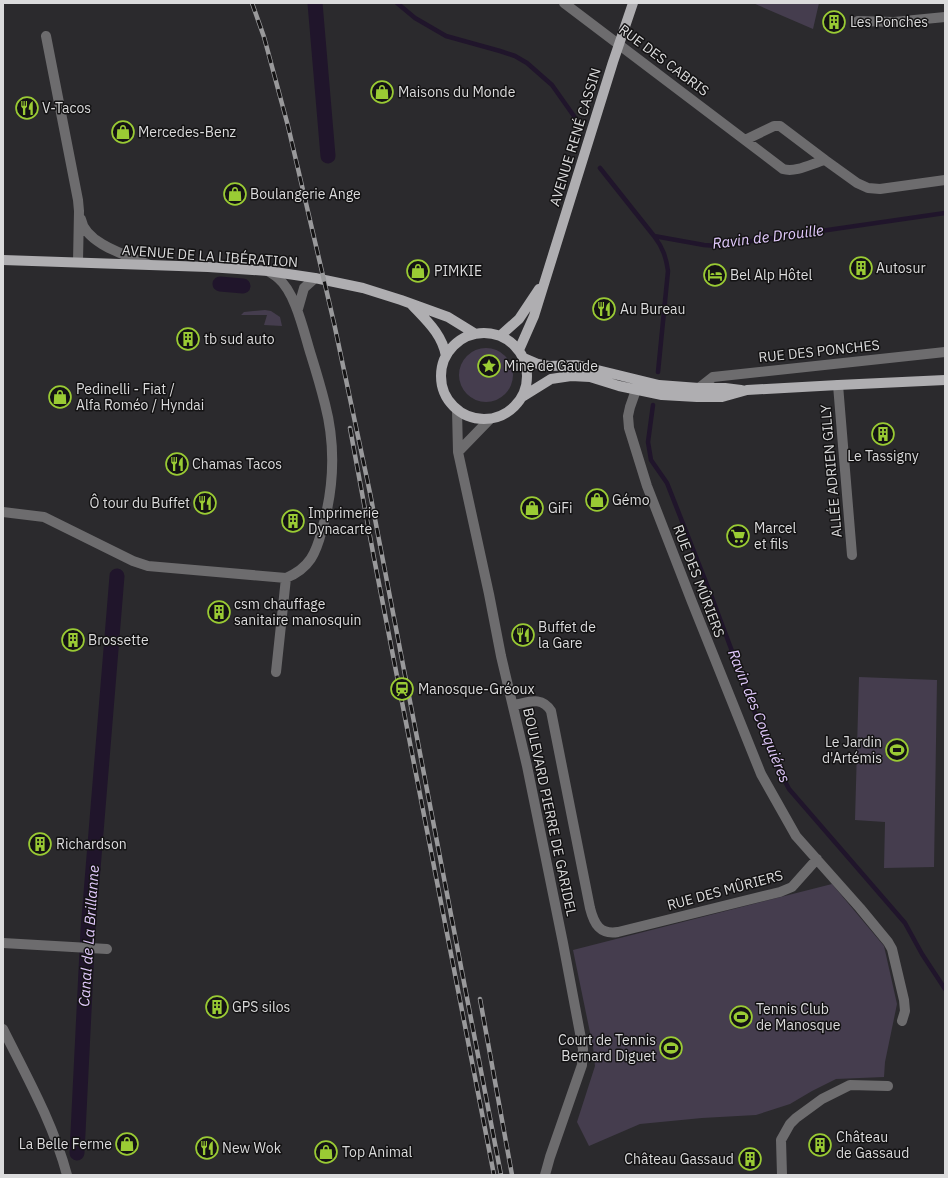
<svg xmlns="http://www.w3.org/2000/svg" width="948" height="1178" viewBox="0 0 948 1178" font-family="'IBM Plex Sans',sans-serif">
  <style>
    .green { fill: #453d4e }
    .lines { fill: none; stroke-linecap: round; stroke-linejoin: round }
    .stream { stroke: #20152b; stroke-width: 4.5 }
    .canal { stroke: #20152b; stroke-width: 15 }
    .minor { stroke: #6d6c6e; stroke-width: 10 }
    .major { stroke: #afaeb1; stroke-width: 10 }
    .rail-casing { stroke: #99999b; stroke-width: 4.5 }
    .rail { stroke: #141314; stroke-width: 3; stroke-dasharray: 9; stroke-linecap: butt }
    .labels { text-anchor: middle; stroke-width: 3; stroke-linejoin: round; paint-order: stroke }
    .poi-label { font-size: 14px; fill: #dbdbdc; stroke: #141314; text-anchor: start }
    .street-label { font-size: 14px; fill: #dbdbdc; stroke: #141314 }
    .water-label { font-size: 15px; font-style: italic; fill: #e1c9fc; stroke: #141314 }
  </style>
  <rect width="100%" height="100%" fill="#2b2a2d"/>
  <path class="green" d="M753,3H819L813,29Z
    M265,310L271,311L280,317L282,326L264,325L267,315H241L244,312Z
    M459 375a27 27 0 1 1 54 0a27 27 0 1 1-54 0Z
    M859,677L937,680L934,867L884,868L885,822L855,820Z
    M832,884L884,946L897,1004L885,1062L884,1077L836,1079L812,1091L790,1104L756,1115L702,1118L640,1124L589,1146L577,1122L595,1066L593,1047L573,950Z"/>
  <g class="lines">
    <path class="stream" d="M397,3L415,18L446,36L500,51L515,56L527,63L552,85L576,119
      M600,168L654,236L704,245L717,246L945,213
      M654,236C663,248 666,257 668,271L658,372
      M653,405L648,442L651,460L667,483L711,595L770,753L789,789L905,923L922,954L945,989"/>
    <path class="canal" d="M315,3L328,156
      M220,284L243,286
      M77,1153L88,930L117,576"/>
    <path class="minor" d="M564,3L783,169C796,173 813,163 825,160L780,126H774L745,140
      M858,21L894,22L945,17
      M46,36L78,200L79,211L78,262
      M825,160L857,183L868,188L880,189L945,180
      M81,219C85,244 129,256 150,265
      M268,271C271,273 275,275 278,278C296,293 304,333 311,355C316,371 321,388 325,404C336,446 334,488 322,530C316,553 310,568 286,578L276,672
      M298,309L304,288L315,278
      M838,385L852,555
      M699,388L713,377L945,352
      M636,390L630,407L628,416L629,428L647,486L692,602L761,774L796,836L860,908L888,942L892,949L904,1000L905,1011L902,1021
      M457,410L458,452L489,594L501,656L527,766L563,943L583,1049L582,1065L550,1157L545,1175
      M458,452L490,419
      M3,512L44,517L133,561L148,566L286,578
      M513,705C527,703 541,695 551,711L590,908C594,924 600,935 618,932L780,892L792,887L817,859
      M3,943L107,949
      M3,1029C27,1077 53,1123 67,1175
      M782,1175L781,1140L790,1124L796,1118L822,1099L850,1085L888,1086"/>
    <path class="major" d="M3,260L208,267L268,271L315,278L363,288L401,300L448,317L474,333
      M412,305C427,321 442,334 446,356
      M441 376a43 43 0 1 1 86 0a43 43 0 1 1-86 0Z
      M500,336L519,319L539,289
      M519,350L534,316L613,62L633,3
      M524,358L538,364L549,366L577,365L659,385L699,388H725L741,390
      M522,397L551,379L571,376L590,377L619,386L662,395L697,397H722L747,390L838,385L945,380"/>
    <g class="rail-casing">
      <path id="rail" d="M252,3L264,37L288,126L334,323L370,493L501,1175
        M350,428L374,558L494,1175
        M480,999L512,1175"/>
    </g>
    <use href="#rail" class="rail"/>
  </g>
  <defs>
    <g id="building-ring" transform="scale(1.15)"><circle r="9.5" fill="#141314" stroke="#9acb34" stroke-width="1.5"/><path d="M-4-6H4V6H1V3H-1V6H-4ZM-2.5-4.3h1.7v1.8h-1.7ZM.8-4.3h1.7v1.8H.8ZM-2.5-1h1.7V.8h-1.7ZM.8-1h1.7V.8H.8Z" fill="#9acb34"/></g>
    <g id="shop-ring" transform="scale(1.15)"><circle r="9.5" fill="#141314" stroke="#9acb34" stroke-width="1.5"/><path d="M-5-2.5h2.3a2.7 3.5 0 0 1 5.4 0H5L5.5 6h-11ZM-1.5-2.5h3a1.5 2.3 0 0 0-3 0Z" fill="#9acb34"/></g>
    <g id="restaurant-ring" transform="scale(1.15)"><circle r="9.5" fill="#141314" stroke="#9acb34" stroke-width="1.5"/><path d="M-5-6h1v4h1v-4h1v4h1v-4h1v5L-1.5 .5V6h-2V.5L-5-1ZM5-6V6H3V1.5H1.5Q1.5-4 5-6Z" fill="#9acb34"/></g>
    <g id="hotel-ring" transform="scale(1.15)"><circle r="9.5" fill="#141314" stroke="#9acb34" stroke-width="1.5"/><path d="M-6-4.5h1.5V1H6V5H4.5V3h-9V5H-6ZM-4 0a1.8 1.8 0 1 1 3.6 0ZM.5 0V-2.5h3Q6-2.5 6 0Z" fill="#9acb34"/></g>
    <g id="sight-ring" transform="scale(1.15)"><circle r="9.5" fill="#141314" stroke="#9acb34" stroke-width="1.5"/><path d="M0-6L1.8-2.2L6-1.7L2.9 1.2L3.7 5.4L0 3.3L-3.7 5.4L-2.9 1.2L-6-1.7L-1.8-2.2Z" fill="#9acb34"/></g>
    <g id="supermarket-ring" transform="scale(1.15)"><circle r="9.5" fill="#141314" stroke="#9acb34" stroke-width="1.5"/><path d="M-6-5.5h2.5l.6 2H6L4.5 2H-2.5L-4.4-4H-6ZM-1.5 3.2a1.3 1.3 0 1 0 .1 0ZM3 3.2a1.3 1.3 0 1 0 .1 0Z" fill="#9acb34"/></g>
    <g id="station-ring" transform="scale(1.15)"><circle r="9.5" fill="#141314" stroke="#9acb34" stroke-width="1.5"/><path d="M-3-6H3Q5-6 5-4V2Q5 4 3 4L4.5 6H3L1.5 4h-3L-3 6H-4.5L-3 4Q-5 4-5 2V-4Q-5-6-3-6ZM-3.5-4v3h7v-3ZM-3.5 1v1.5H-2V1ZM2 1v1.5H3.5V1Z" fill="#9acb34"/></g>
    <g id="stadium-ring" transform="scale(1.15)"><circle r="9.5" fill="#141314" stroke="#9acb34" stroke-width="1.5"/><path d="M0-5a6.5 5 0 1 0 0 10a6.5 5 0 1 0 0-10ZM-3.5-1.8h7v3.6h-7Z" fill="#9acb34"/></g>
  </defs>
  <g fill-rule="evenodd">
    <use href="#building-ring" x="834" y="22"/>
    <use href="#shop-ring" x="382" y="92"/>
    <use href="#restaurant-ring" x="27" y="108"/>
    <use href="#shop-ring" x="123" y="132"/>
    <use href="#shop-ring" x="235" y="194"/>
    <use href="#building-ring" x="861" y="268"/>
    <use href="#shop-ring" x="418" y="271"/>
    <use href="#hotel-ring" x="715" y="275"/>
    <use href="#restaurant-ring" x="604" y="309"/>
    <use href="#building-ring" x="188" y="339"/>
    <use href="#sight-ring" x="489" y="366"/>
    <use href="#shop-ring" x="60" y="397"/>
    <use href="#building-ring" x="883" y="434"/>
    <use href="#restaurant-ring" x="177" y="464"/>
    <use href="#shop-ring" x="597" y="500"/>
    <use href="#restaurant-ring" x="205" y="503"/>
    <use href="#shop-ring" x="532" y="508"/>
    <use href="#building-ring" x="293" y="521"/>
    <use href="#supermarket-ring" x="738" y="536"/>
    <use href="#building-ring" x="219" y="612"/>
    <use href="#restaurant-ring" x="523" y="635"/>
    <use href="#building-ring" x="73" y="640"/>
    <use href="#station-ring" x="402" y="689"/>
    <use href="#stadium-ring" x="897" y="750"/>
    <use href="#building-ring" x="40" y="844"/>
    <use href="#building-ring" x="217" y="1007"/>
    <use href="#stadium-ring" x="741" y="1017"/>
    <use href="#stadium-ring" x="671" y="1048"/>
    <use href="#shop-ring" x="127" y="1144"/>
    <use href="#building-ring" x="820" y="1145"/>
    <use href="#restaurant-ring" x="207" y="1148"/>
    <use href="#shop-ring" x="326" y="1152"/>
    <use href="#building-ring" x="750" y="1159"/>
  </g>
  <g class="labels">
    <g class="poi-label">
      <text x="850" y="27">Les Ponches</text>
      <text x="398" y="97">Maisons du Monde</text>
      <text x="42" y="113">V-Tacos</text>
      <text x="138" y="137">Mercedes-Benz</text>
      <text x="250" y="199">Boulangerie Ange</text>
      <text x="876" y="273">Autosur</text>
      <text x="434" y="276">PIMKIE</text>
      <text x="730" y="280">Bel Alp Hôtel</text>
      <text x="620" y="314">Au Bureau</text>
      <text x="204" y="344">tb sud auto</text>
      <text x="504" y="371">Mine de Gaude</text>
      <text x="76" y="394">Pedinelli - Fiat /<tspan x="76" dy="16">Alfa Roméo / Hyndai</tspan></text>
      <text x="883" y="461" text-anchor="middle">Le Tassigny</text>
      <text x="192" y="469">Chamas Tacos</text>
      <text x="612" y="505">Gémo</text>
      <text x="190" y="508" text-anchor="end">Ô tour du Buffet</text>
      <text x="548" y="513">GiFi</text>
      <text x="308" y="518">Imprimerie<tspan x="308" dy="16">Dynacarte</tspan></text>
      <text x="754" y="533">Marcel<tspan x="754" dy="16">et fils</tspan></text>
      <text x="234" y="609">csm chauffage<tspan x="234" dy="16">sanitaire manosquin</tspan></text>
      <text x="538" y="632">Buffet de<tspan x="538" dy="16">la Gare</tspan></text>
      <text x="88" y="645">Brossette</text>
      <text x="418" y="694">Manosque-Gréoux</text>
      <text x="882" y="747" text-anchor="end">Le Jardin<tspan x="882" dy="16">d'Artémis</tspan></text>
      <text x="56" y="849">Richardson</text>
      <text x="232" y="1012">GPS silos</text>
      <text x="756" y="1014">Tennis Club<tspan x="756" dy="16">de Manosque</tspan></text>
      <text x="656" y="1045" text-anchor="end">Court de Tennis<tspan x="656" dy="16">Bernard Diguet</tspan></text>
      <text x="836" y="1142">Château<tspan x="836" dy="16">de Gassaud</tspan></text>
      <text x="112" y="1149" text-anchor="end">La Belle Ferme</text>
      <text x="222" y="1153">New Wok</text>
      <text x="342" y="1157">Top Animal</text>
      <text x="734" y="1164" text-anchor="end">Château Gassaud</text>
    </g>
    <g class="street-label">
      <text transform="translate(664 60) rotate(37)" y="5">RUE DES CABRIS</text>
      <text transform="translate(575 137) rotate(-73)" y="5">AVENUE RENÉ CASSIN</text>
      <text transform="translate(210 256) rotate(4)" y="5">AVENUE DE LA LIBÉRATION</text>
      <text transform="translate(819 351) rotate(-6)" y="5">RUE DES PONCHES</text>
      <text transform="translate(831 471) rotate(-95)" y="5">ALLÉE ADRIEN GILLY</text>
      <text transform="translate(699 581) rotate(69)" y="5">RUE DES MÛRIERS</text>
      <text transform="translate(550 812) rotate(78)" y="5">BOULEVARD PIERRE DE GARIDEL</text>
      <text transform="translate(725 890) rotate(-15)" y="5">RUE DES MÛRIERS</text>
    </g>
    <g class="water-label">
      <text transform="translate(768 237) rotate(-7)" y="5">Ravin de Drouille</text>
      <text transform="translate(759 716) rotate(68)" y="5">Ravin des Couquiéres</text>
      <text transform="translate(89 936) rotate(-86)" y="5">Canal de La Brillanne</text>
    </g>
  </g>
  <rect width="948" height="1178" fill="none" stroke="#dbdbdc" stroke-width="8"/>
</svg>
